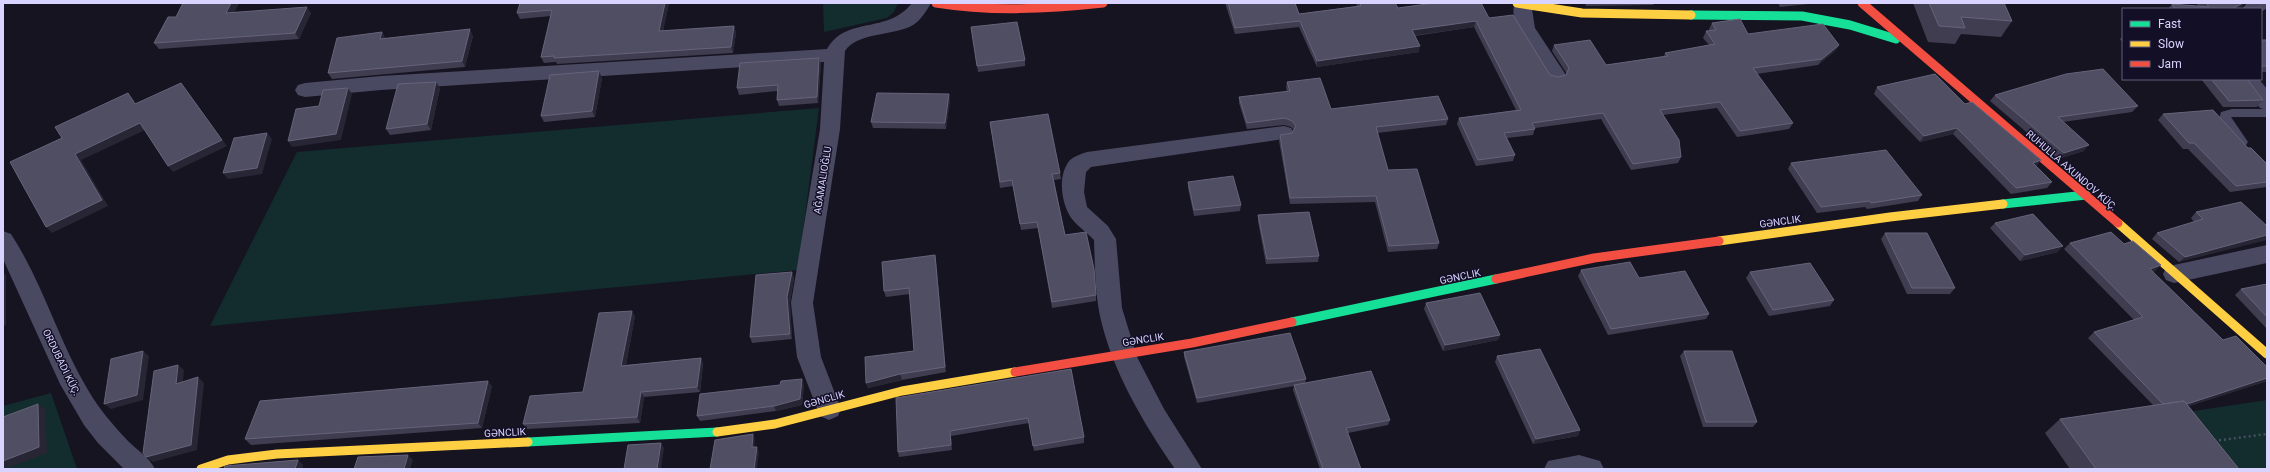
<svg xmlns="http://www.w3.org/2000/svg" width="2270" height="472" viewBox="0 0 2270 472" font-family="Roboto,sans-serif">
  <style>
    .green { fill: #132c2d }
    .lines { fill: none; stroke-linecap: round; stroke-linejoin: round }
    .path { stroke: #44505f; stroke-width: 2.5; stroke-dasharray: 2 3; stroke-linecap: butt }
    .lane { fill: #4a4962; fill-rule: evenodd }
    .street { fill: #4a4962; fill-rule: evenodd }
    .fast { stroke: #16e098; stroke-width: 9 }
    .slow { stroke: #ffcf43; stroke-width: 9 }
    .jam { stroke: #f24e42; stroke-width: 9 }
    .wall { fill: #403d50 }
    .shaded-wall { fill: #282635 }
    .building { fill: #504e63; stroke: #66637b }
    .labels { text-anchor: middle; stroke-width: 3; stroke-linejoin: round; paint-order: stroke }
    .street-label { font-size: 10px; fill: #d9d4ff; stroke: #130f26 }
  </style>
  <rect width="100%" height="100%" fill="#161421"/>
  <path class="green" d="M823,3H898L894,12L887,18L824,32Z
    M819,108L798,270L210,326L297,152Z
    M51,393L77,469H3V406Z
    M2267,400V469H2210L2167,415Z"/>
  <g class="lines">
    <path class="path" d="M2214,441L2267,434"/>
    <path class="lane" d="M2232,109H2267V117H2231L2248,142L2246,145H2238L2219,119L2221,112Z"/>
    <path class="street" d="M912,3H931C927,10 921,20 913,25C895,36 857,32 845,51L840,129L813,303L821,357L841,409L838,416L829,420L820,416L797,357L791,303L820,129L824,62L381,90L305,97L298,95L295,90L298,85L305,83L381,76L827,49C847,15 887,35 912,3Z
      M1515,3H1531L1535,28L1566,75L1563,80L1556,82L1549,80C1538,62 1506,24 1515,3Z
      M2247,3H2267V8L2261,12V9H2242Z
      M2238,79H2259L2267,89V110L2260,108Z
      M1284,126L1291,128L1294,133L1291,138L1091,167L1086,172L1084,192L1087,207L1108,226L1116,239L1122,308L1137,357L1164,409L1202,469H1175C1144,424 1112,371 1100,316C1095,291 1095,266 1094,240C1087,232 1078,227 1072,219C1061,204 1057,175 1070,160C1075,156 1081,154 1087,152Z
      M3,231L11,234C43,283 58,340 88,390C99,409 113,425 128,441C137,450 149,457 155,469H124L98,443L84,425L60,384L3,259Z
      M2267,245V263L2174,283L2166,280L2163,274L2166,268L2174,265Z
      M1579,455L1600,461L1604,469H1544L1548,461Z"/>
    <path class="fast" d="M1691,15L1802,16L1850,25L1896,39
      M2003,204L2086,195
      M1292,322L1496,279
      M528,442L717,432"/>
    <path class="slow" d="M1517,3L1582,13L1691,15
      M2118,223L2267,354
      M1719,241L1890,217L2003,204
      M717,432L775,424L902,391L1015,372
      M201,469L228,460L277,454L528,442"/>
    <path class="jam" d="M936,3C992,12 1047,9 1103,3
      M1862,3L2118,223
      M1496,279L1594,258L1719,241
      M1015,372L1192,343L1292,322"/>
  </g>
  <path class="wall" d="M183,3H239L234,12L311,13L299,39L159,49L154,43L176,17Z
    M520,3H669L663,31L734,26L736,33L733,53L557,64L556,62L544,63L541,57L551,16L520,19L517,13Z
    M1225,3H1295L1299,14L1357,6L1356,3H1395L1398,8L1489,18L1550,75L1558,77L1566,75L1567,74L1552,51L1554,45L1606,65L1664,56L1665,53L1709,45L1703,38L1706,31H1710L1709,29L1712,23L1748,34L1839,45L1835,51L1818,65L1757,74L1793,123L1789,129L1737,137L1717,108L1663,115L1681,157L1678,163L1631,170L1601,119L1535,128L1533,135L1507,138L1515,155L1513,161L1476,166L1457,124L1459,118L1516,110L1474,27L1415,36L1419,52L1317,67L1299,27L1235,34Z
    M1585,3H1654L1653,5L1586,6Z
    M1778,3H1818L1780,7Z
    M1913,3H2004L2012,21L2001,37L1961,34L1955,44L1928,42Z
    M2196,3H2245L2242,6L2237,9H2168L2172,4L2198,6Z
    M971,27L1025,60V66L978,72Z
    M382,32L385,38L473,36L465,67L332,79L328,73Z
    M2123,36V43L2120,39Z
    M2261,40H2267V72H2261Z
    M819,58L821,64L818,103L779,106L777,100V91L739,95L737,88Z
    M602,78L595,117L544,122L541,116Z
    M2201,79H2247L2263,100L2257,107H2223Z
    M1287,82L1331,109L1448,119L1446,125L1377,133L1388,170L1439,243L1437,249L1388,252L1375,202L1290,204L1279,141L1280,135L1292,133L1294,130L1291,127L1284,125L1247,129L1239,103V97L1287,92L1286,88Z
    M1877,87L1965,104L2041,160L2036,166L2052,182L2047,188L2011,194L1953,134L1920,142L1874,94Z
    M440,88L431,130L390,135L386,129Z
    M1995,95L2138,106L2132,112L2063,122L2084,151L2058,159L1990,101Z
    M950,100L946,129L873,128L871,122Z
    M2163,114L2248,148L2266,163L2267,162V187L2230,192L2188,149H2183L2158,120Z
    M990,122L1060,173L1061,179L1054,180L1065,235L1096,295V301L1052,308L1038,228L1021,230L1013,186L1000,188Z
    M1791,163L1922,195L1918,201L1867,209L1865,207L1817,213L1788,169Z
    M1188,182L1241,205L1240,211L1194,216L1188,188Z
    M2196,212L2267,226L2179,262L2152,239L2157,233L2194,222L2191,218Z
    M1258,215L1319,256L1318,262L1266,264L1258,221Z
    M1995,223L2058,252L2020,261L1990,228Z
    M1885,233L1955,288L1950,294H1907L1881,239Z
    M2070,243L2124,244L2155,271L2153,272L2223,340L2267,367V381L2189,406L2239,469H2070L2045,433L2060,419L2153,405L2088,338L2094,332L2134,320L2064,249Z
    M935,255L936,261L946,372L902,380L868,388L866,383L914,351L910,294L886,297L884,291Z
    M1581,270L1639,278L1709,314L1706,319L1608,335L1578,276Z
    M792,272L794,278L790,303L792,339L752,343L750,337Z
    M1750,272L1834,300L1830,306L1769,316L1746,278Z
    M2267,284V329L2235,295L2241,289Z
    M1426,303L1500,335L1498,340L1443,351L1424,309Z
    M635,316L626,365L701,358L703,364L700,392L644,397L640,423L527,429L523,424L583,392Z
    M1684,351L1757,422L1753,427H1703L1680,356Z
    M1184,352L1306,379L1305,383L1390,420L1388,425L1348,433L1361,469H1320L1293,390L1294,386L1197,403L1184,357Z
    M1497,356L1580,430L1578,436L1533,444L1495,362Z
    M1071,369L1084,437V443L1034,451L1029,423L951,436L952,450L899,457L898,452Z
    M804,385L802,405L776,411L700,421L697,416Z
    M492,386L482,428L251,445L245,439Z"/>
  <path class="shaded-wall" d="M231,3H239L231,19L226,13Z
    M665,3H669L662,37L659,31Z
    M2243,3H2245L2242,6L2237,9H2232Z
    M307,7L311,13L299,39L295,33Z
    M1476,21L1474,27L1411,36L1412,30Z
    M734,26L736,33L733,53L731,47Z
    M470,29L473,36L465,67L462,61Z
    M382,32L385,38L384,45L380,39Z
    M1839,45L1835,51L1818,65L1822,59Z
    M1420,46L1419,52L1317,67V61Z
    M819,58L821,64L818,103L817,97Z
    M599,71L602,78L595,117L592,111Z
    M436,82L440,88L431,130L427,124Z
    M181,83L227,146L173,172L168,166Z
    M348,88L352,94L341,140L292,147L288,141Z
    M128,93L133,99L140,110L135,104Z
    M949,94L950,100L946,129L945,123Z
    M140,123L145,130L81,160L108,206L52,233L46,227L75,154Z
    M1957,128L1953,134L1920,142L1924,136Z
    M267,133L272,139L262,174L228,179L223,173Z
    M2089,145L2084,151L2058,159L2064,153Z
    M2041,160L2036,166L2033,163Z
    M2267,235V240L2179,262L2185,257Z
    M2063,246L2058,252L2020,261L2025,255Z
    M935,255L936,261L946,372L945,367Z
    M2161,265L2155,271L2144,275L2150,269Z
    M792,272L794,278L790,303L792,339L790,334L787,297Z
    M3,273L6,275V325L3,326Z
    M632,311L635,316L625,371L621,366Z
    M1500,335L1498,340L1443,351L1445,345Z
    M143,351L149,356L143,400L111,409L104,404Z
    M701,358L703,364L700,392L697,387Z
    M178,365L184,370L182,389L176,384Z
    M900,374L902,380L868,388L866,383Z
    M198,377L204,383L197,450L153,462L146,457Z
    M2267,378V381L2162,415L2168,410Z
    M802,379L804,385L802,405L776,411L774,406Z
    M488,381L492,386L482,428L478,423Z
    M641,392L644,397L640,423L637,417Z
    M38,404L45,409L47,453L7,468L3,465V461Z
    M1580,430L1578,436L1533,444L1536,439Z
    M950,431L951,436L952,450L951,445Z
    M753,434L755,439L754,452L752,447Z
    M661,443L664,448L661,469H657Z
    M757,447L759,452L757,469H754Z
    M408,455L413,460L410,469H404Z
    M298,460L303,465L302,469H295Z"/>
  <path class="building" d="M183,3H231L226,13L307,7L295,33L154,43L168,17H176Z
    M520,3H665L659,31L734,26L731,47L554,58V56L541,57L552,10L517,13Z
    M1228,3H1295L1299,14L1361,6L1360,3H1395L1398,8L1434,3H1481L1489,18L1513,15L1550,75L1558,77L1566,75L1569,68L1554,45L1590,40L1606,65L1668,56L1665,53L1715,44L1706,31L1716,30L1712,23L1740,19L1748,34L1823,24L1839,45L1822,59L1753,68L1793,123L1740,131L1720,102L1660,110L1679,140L1681,157L1633,164L1603,113L1532,123L1535,129L1504,133L1515,155L1478,160L1459,118L1521,110L1476,21L1412,30L1420,46L1317,61L1300,21L1235,28Z
    M1929,3H2004L2012,21L1961,17L1965,28L1939,26Z
    M2206,3H2243L2232,9H2175L2172,4L2209,7Z
    M1017,22L1025,60L977,66L971,27Z
    M470,29L462,61L328,73L337,38L382,32L380,39Z
    M2261,40H2267V66H2261Z
    M819,58L817,97L777,100L778,85L737,88L740,63Z
    M2103,69L2138,106L2058,117L2089,145L2064,153L1995,95L2066,74Z
    M599,71L592,111L541,116L550,75Z
    M1935,74L1965,104L1972,102L2041,160L2033,163L2052,182L2016,188L1957,128L1924,136L1877,87Z
    M1320,78L1331,109L1438,96L1448,119L1376,127L1388,170L1417,169L1439,243L1389,246L1376,196L1290,198L1280,135L1292,133L1296,126L1292,121L1285,118L1247,123L1239,97L1290,91L1287,82Z
    M2211,79H2247L2263,100L2229,101Z
    M436,82L427,124L386,129L398,84Z
    M181,83L222,140L168,166L140,123L75,154L102,200L46,227L10,162L62,138L55,127L128,93L135,104Z
    M348,88L336,134L288,141L296,109L319,106L323,90Z
    M877,93L949,94L945,123L871,122Z
    M2213,110L2248,148H2251L2267,164V182L2236,186L2194,143H2189L2163,114Z
    M1048,114L1060,173L1052,174L1065,235L1086,232L1094,269L1096,295L1052,302L1037,222L1020,224L1012,180L1000,182L990,122Z
    M267,133L257,168L223,173L234,138Z
    M1886,150L1922,195L1871,203L1869,201L1821,207L1791,163Z
    M1233,176L1241,205L1194,210L1188,182Z
    M2241,202L2267,226V235L2185,257L2157,233L2203,219L2196,212Z
    M1309,212L1319,256L1267,259L1258,215Z
    M2033,214L2063,246L2025,255L1995,223Z
    M2111,232L2124,244L2133,241L2161,265L2150,269L2223,340L2236,336L2267,367V378L2187,404L2184,401L2163,404L2094,332L2143,317L2070,243Z
    M1885,233H1927L1955,288H1912Z
    M935,255L945,367L900,374L866,383L865,357L914,351L909,288L884,291L882,262Z
    M1630,262L1639,278L1685,271L1709,314L1611,329L1581,270Z
    M1810,263L1834,300L1773,310L1750,272Z
    M792,272L787,297L790,334L750,337L756,275Z
    M2267,284V317L2241,289Z
    M1480,293L1500,335L1445,345L1426,303Z
    M632,311L621,366L701,358L697,387L641,392L637,417L523,424L530,396L583,392L599,313Z
    M1290,333L1306,379L1197,398L1184,352Z
    M1540,349L1580,430L1536,439L1497,356Z
    M143,351L137,395L104,404L111,359Z
    M1684,351H1732L1757,422H1706Z
    M178,365L176,384L198,377L191,445L146,457L143,453L154,371Z
    M1071,369L1084,437L1033,446L1028,418L950,431L951,445L898,452L896,398Z
    M1371,371L1390,420L1346,428L1361,469H1323L1294,385Z
    M802,379L800,399L774,406L697,416L700,394L780,385L781,381Z
    M488,381L478,423L245,439L260,401Z
    M2184,401L2239,469H2096L2060,419Z
    M38,404L39,447L3,461V417Z
    M753,434L752,447H757L754,469H710L715,440Z
    M661,443L657,469H624L628,445Z
    M408,455L404,469H354L358,457Z
    M298,460L295,469H224L225,466Z"/>
  <g class="labels">
    <g class="street-label">
      <text transform="translate(2072 170) rotate(41)" y="4">RUHULLA AXUNDOV KÜÇ.</text>
      <text transform="translate(822 180) rotate(-81)" y="4">AĞAMALIOĞLU</text>
      <text transform="translate(1780 221) rotate(-8)" y="4">GƏNCLIK</text>
      <text transform="translate(1460 276) rotate(-12)" y="4">GƏNCLIK</text>
      <text transform="translate(1143 339) rotate(-9)" y="4">GƏNCLIK</text>
      <text transform="translate(62 362) rotate(64)" y="4">ORDUBADI KÜÇ.</text>
      <text transform="translate(824 399) rotate(-16)" y="4">GƏNCLIK</text>
      <text transform="translate(505 432) rotate(-3)" y="4">GƏNCLIK</text>
    </g>
  </g>
  <rect width="2270" height="472" fill="none" stroke="#d9d4ff" stroke-width="8"/>
  <rect x="2122" y="8" width="140" height="72" fill="#130f26" stroke="#625e7d"/>
  <rect x="2130" y="21" width="20" height="6" fill="#16e098" stroke="#625e7d"/>
  <text x="2158" y="28" font-size="12" fill="#d9d4ff">Fast</text>
  <rect x="2130" y="41" width="20" height="6" fill="#ffcf43" stroke="#625e7d"/>
  <text x="2158" y="48" font-size="12" fill="#d9d4ff">Slow</text>
  <rect x="2130" y="61" width="20" height="6" fill="#f24e42" stroke="#625e7d"/>
  <text x="2158" y="68" font-size="12" fill="#d9d4ff">Jam</text>
</svg>
